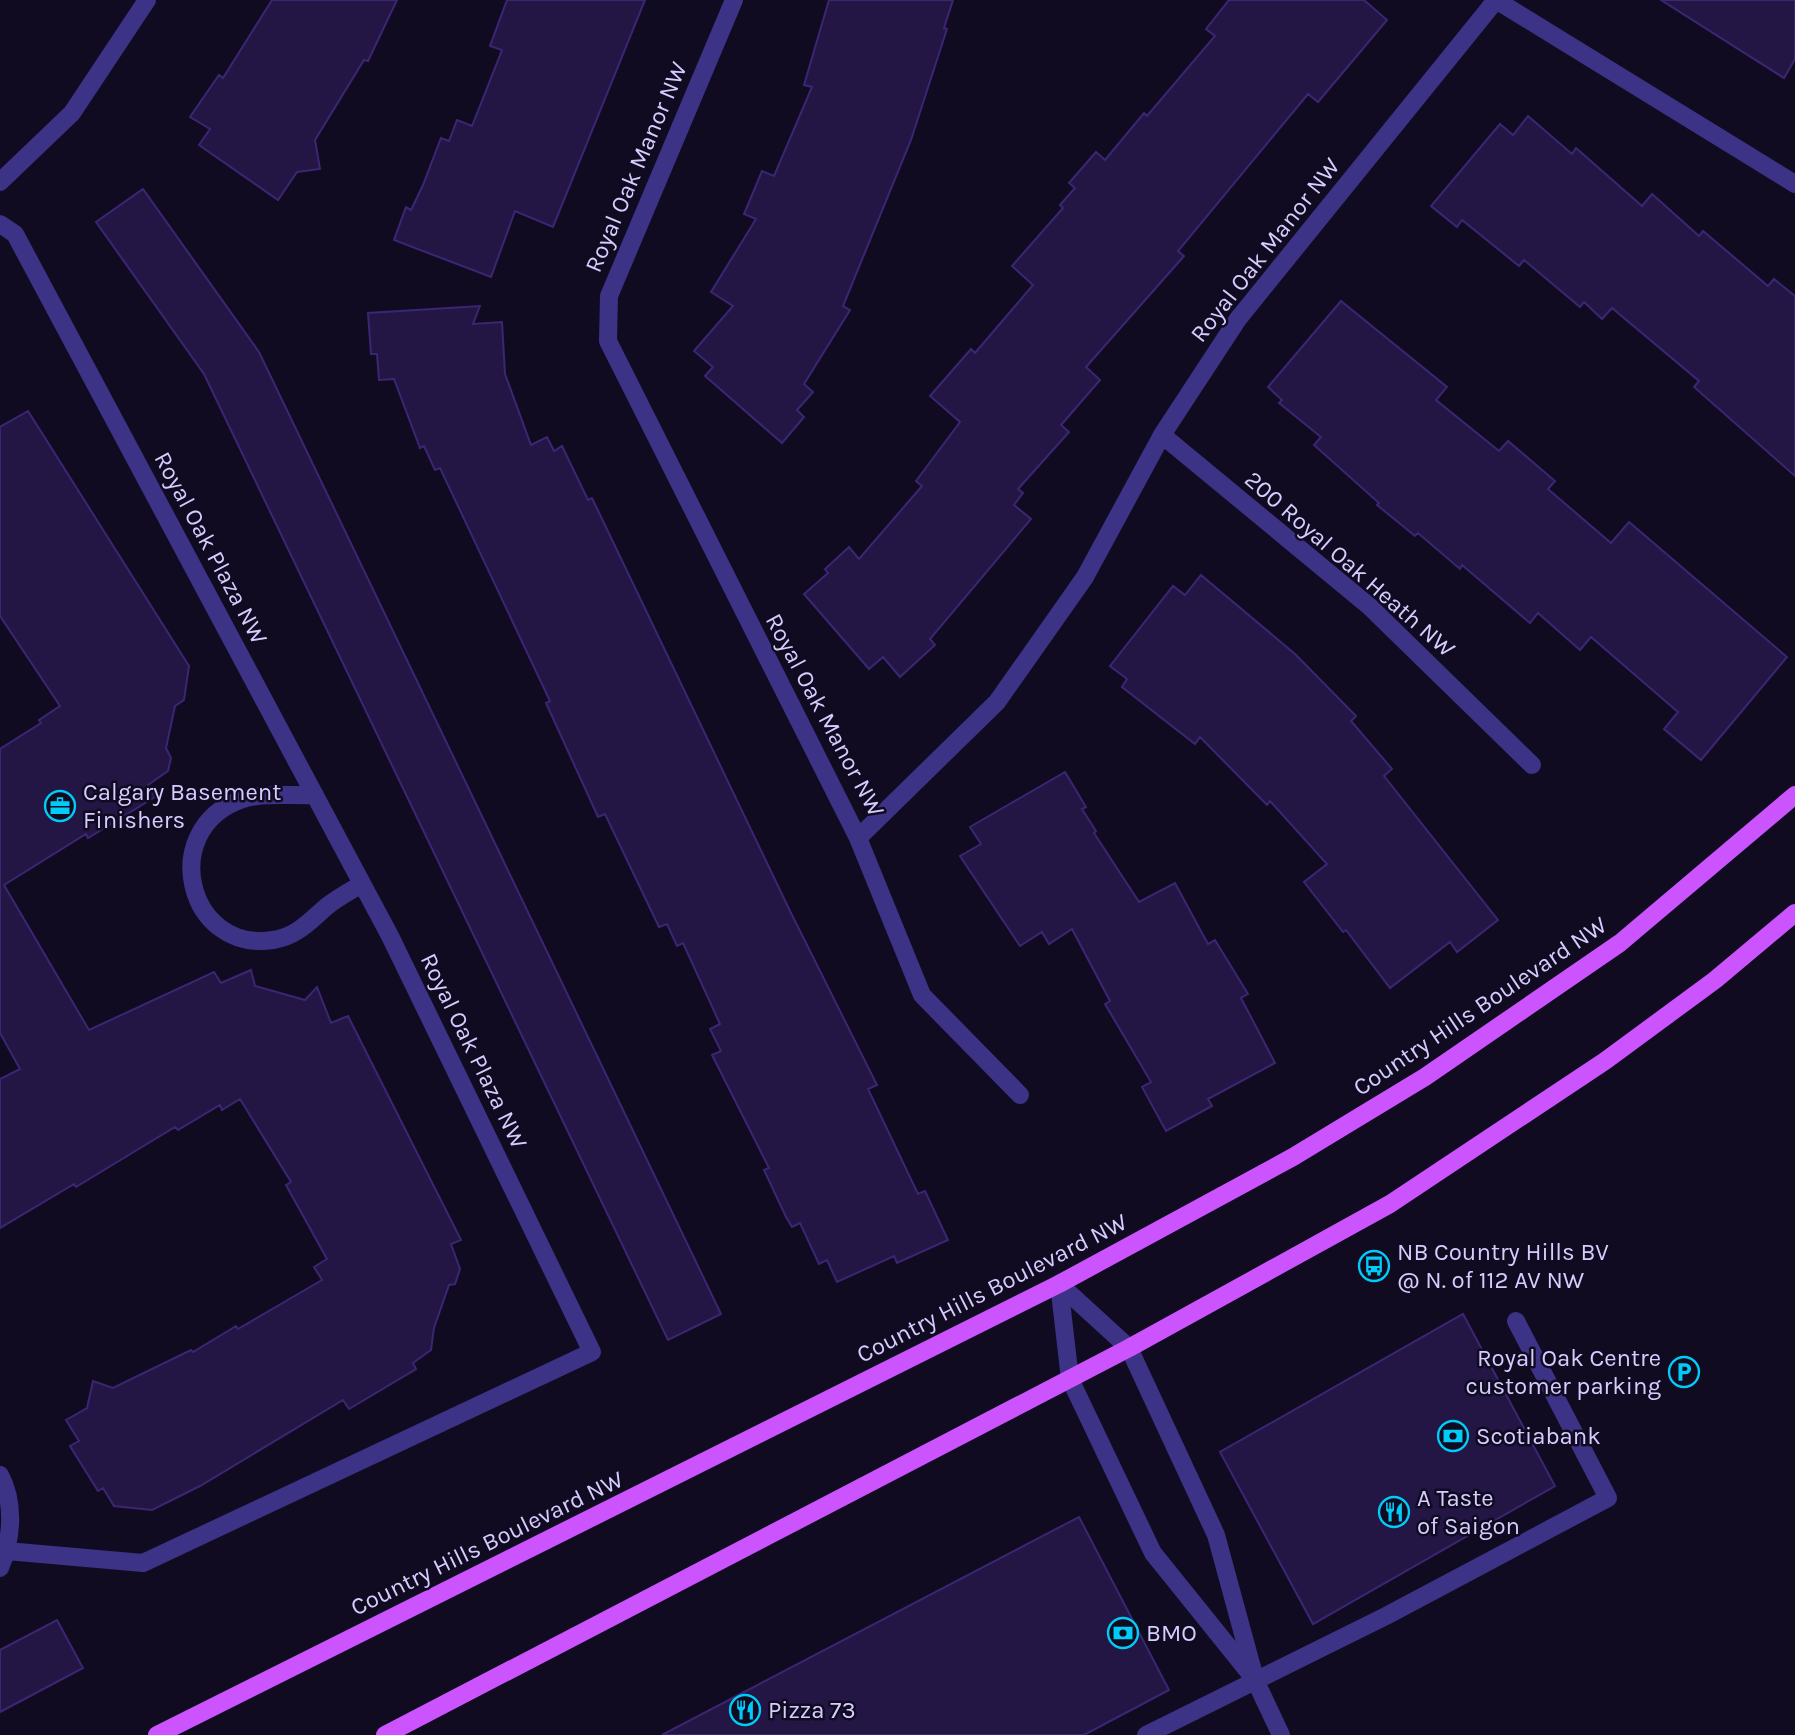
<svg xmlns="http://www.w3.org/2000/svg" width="1795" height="1735" viewBox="0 0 1795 1735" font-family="Karla,sans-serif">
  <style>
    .building { fill: #231645; stroke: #3b2673; stroke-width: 2 }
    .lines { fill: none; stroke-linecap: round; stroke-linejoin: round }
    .minor { stroke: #3c3286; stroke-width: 18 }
    .major { stroke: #cc54ff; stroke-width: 18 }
    .labels { text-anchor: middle; stroke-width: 5; stroke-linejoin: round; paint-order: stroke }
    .street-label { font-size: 24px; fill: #d6cdff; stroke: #110b22 }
    .poi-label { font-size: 24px; fill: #d6cdff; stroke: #110b22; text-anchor: start }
  </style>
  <rect width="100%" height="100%" fill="#110b22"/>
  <path class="building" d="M272,0H397L368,61L364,60L315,140L320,169L297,172L278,200L199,145L210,129L190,117L219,75L223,78Z
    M507,0H645L553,227L515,211L491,277L394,240L406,207L411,210L423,185L441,138L449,141L457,120L472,126L502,50L490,46Z
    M829,0H953L944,28L947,29L911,140L843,306L850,310L804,384L813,392L797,410L804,417L782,443L705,376L713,367L694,351L733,306L711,292L756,219L744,214L762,171L774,176L812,87L804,85Z
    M1229,0H1364L1387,20L1318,102L1308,94L1178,251L1184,256L1086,367L1100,380L1061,425L1069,432L1018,489L1023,493L1014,505L1031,519L930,639L935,645L900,677L883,657L869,669L804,594L828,573L825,569L849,547L859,559L922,486L916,481L960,422L930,396L971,349L975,353L1033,285L1012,266L1063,208L1060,205L1075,188L1069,183L1096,152L1105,160L1144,113L1147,116L1215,36L1206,29Z
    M1661,0H1795V59L1784,78Z
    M1528,116L1572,154L1576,148L1642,206L1652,194L1699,236L1703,231L1768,286L1774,279L1795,296V476L1694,387L1699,381L1612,308L1602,319L1584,302L1580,307L1524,260L1519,266L1462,220L1457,227L1431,206L1500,124L1513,135Z
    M143,189L259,352L721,1314L668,1340L204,374L96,222Z
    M1341,301L1447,387L1436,400L1499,451L1508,441L1555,481L1548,489L1611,543L1629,522L1787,657L1701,760L1664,729L1678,712L1591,637L1580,650L1538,613L1530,623L1462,565L1460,569L1418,533L1415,536L1377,505L1379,503L1314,445L1321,437L1279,403L1282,400L1268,387Z
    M480,306L473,324L502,322L505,374L531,445L547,437L554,451L562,446L588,500L592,498L790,911L877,1085L868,1089L918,1194L925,1191L948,1240L897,1263L894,1256L837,1282L827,1260L819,1264L800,1223L792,1227L786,1217L764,1170L769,1168L712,1055L721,1051L710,1029L720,1024L683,943L677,946L667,924L659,927L605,814L598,817L546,703L550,701L440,468L435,470L424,446L420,448L394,379L379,380L377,354H371L368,313Z
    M28,411L189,666L184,700L175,706L166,748L171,758L168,771L148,785L155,797L88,838L86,834L4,885L89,1030L214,972L221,983L251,970L255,986L305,1000L317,987L331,1023L348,1016L461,1240L451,1244L460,1269L455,1284L449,1285L434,1328L431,1350L413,1363L416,1369L349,1409L343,1400L200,1486L152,1510L114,1506L103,1488L98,1491L70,1446L79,1441L66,1420L87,1408L93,1381L113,1388L191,1350L193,1352L236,1326L238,1329L322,1280L314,1267L327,1259L286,1185L291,1182L240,1099L222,1110L220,1105L178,1130L175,1127L76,1187L74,1184L0,1228V1079L20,1069L0,1033V749L41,723L39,720L60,706L0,616V427Z
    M1201,575L1295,654L1356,716L1351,721L1392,769L1384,776L1498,920L1457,952L1450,942L1390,988L1346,930L1343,932L1304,882L1327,864L1270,801L1267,805L1200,737L1195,744L1122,687L1127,679L1110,666L1173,586L1185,595Z
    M1065,772L1086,807L1082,809L1096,831L1094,833L1139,902L1175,883L1208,944L1215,940L1248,994L1241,998L1275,1063L1208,1099L1212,1106L1166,1131L1142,1087L1151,1082L1105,1004L1110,1001L1072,929L1049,944L1042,932L1020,946L960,856L981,844L970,827Z
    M1463,1314L1555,1486L1313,1624L1220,1452Z
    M1079,1517L1169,1690L1084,1735H662Z
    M57,1620L83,1668L0,1712V1650Z"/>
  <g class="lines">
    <path class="minor" d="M734,0L609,296L608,341L858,838L922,995L1020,1095
      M1496,0L1795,184
      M0,182L72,113L147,0
      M0,224L15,234L390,936L592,1352L143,1563L7,1551
      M1162,435L1369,606L1532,765
      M315,795C292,796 262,792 240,800C158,830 187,953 273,940C296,937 310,921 326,907C337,898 350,891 362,884
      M858,838L997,702L1085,577L1162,435L1238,319L1496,0
      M1059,1284L1129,1348L1216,1535L1256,1682L1281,1735
      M1059,1284L1070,1379L1153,1553L1252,1676
      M0,1475C15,1502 12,1540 0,1568
      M1146,1735L1386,1616L1608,1498L1516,1321"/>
    <path class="major" d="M157,1735L1059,1284L1293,1157L1425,1077L1620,943L1795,795
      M385,1735L1129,1348L1390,1204L1605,1061L1715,980L1795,913"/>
  </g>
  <defs>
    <g id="office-ring" transform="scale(1.575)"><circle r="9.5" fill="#110b22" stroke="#00ccf8" stroke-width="1.5"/><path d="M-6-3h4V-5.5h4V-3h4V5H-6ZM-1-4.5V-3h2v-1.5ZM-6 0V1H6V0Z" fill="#00ccf8"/></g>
    <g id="bus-ring" transform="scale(1.575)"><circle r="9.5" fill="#110b22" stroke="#00ccf8" stroke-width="1.5"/><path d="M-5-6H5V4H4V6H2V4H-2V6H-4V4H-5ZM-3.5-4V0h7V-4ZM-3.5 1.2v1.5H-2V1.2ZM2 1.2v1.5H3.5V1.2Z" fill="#00ccf8"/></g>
    <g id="parking-ring" transform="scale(1.575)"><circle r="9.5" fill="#110b22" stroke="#00ccf8" stroke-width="1.5"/><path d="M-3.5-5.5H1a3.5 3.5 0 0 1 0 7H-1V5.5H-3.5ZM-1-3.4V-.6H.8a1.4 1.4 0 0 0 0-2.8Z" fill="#00ccf8"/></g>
    <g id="bank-ring" transform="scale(1.575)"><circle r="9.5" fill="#110b22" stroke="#00ccf8" stroke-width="1.5"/><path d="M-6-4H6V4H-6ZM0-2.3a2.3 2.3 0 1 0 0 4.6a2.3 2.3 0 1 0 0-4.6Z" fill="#00ccf8"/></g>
    <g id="restaurant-ring" transform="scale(1.575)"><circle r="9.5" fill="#110b22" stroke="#00ccf8" stroke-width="1.5"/><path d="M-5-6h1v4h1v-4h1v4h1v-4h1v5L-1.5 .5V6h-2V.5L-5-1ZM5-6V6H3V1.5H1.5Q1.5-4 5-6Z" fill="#00ccf8"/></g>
  </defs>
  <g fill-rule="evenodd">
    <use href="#office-ring" x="60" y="806"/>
    <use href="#bus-ring" x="1374" y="1266"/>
    <use href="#parking-ring" x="1684" y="1372"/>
    <use href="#bank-ring" x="1453" y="1436"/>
    <use href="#restaurant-ring" x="1394" y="1512"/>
    <use href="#bank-ring" x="1123" y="1633"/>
    <use href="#restaurant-ring" x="745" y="1710"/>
  </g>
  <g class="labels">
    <g class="street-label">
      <text transform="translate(636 167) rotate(-67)" y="8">Royal Oak Manor NW</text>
      <text transform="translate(1265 250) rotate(-52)" y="8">Royal Oak Manor NW</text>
      <text transform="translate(211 548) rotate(62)" y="8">Royal Oak Plaza NW</text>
      <text transform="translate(1350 564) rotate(41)" y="8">200 Royal Oak Heath NW</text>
      <text transform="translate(825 715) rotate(62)" y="8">Royal Oak Manor NW</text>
      <text transform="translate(1480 1006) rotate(-34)" y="8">Country Hills Boulevard NW</text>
      <text transform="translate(474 1051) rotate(64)" y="8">Royal Oak Plaza NW</text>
      <text transform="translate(992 1288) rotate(-27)" y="8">Country Hills Boulevard NW</text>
      <text transform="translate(487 1543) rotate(-26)" y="8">Country Hills Boulevard NW</text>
    </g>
    <g class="poi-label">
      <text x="83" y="800">Calgary Basement<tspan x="83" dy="28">Finishers</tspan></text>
      <text x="1397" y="1260">NB Country Hills BV<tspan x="1397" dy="28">@ N. of 112 AV NW</tspan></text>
      <text x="1661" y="1366" text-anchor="end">Royal Oak Centre<tspan x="1661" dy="28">customer parking</tspan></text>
      <text x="1476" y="1444">Scotiabank</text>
      <text x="1417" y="1506">A Taste<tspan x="1417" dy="28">of Saigon</tspan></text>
      <text x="1146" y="1641">BMO</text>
      <text x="768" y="1718">Pizza 73</text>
    </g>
  </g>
</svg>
